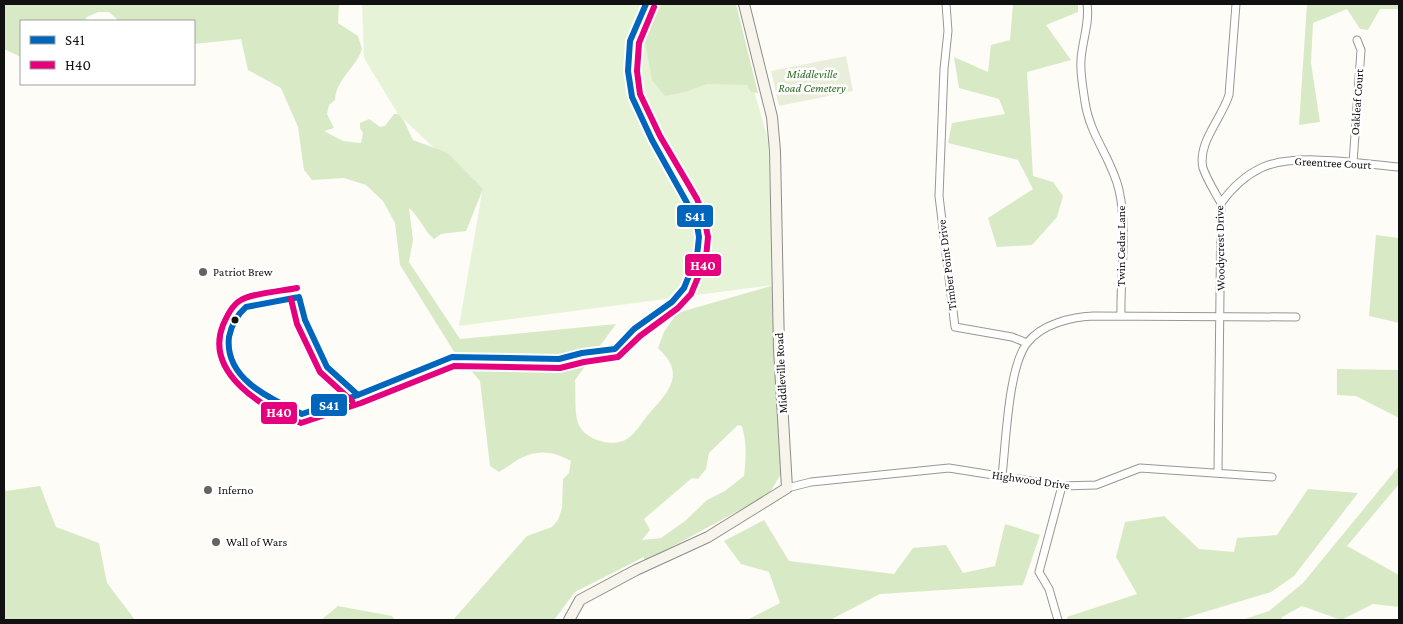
<svg xmlns="http://www.w3.org/2000/svg" width="1403" height="624" viewBox="0 0 1403 624" font-family="'Crimson Pro',serif">
  <style>
    .green { fill: #e7f3d7 }
    .forest { fill: #d8eac5; fill-rule: evenodd }
    .cemetery { fill: #e9eedb }
    .lines { fill: none; stroke-linecap: round; stroke-linejoin: round }
    .street-casing { stroke: #979795; stroke-width: 9 }
    .secondary-casing { stroke: #8e8d8b; stroke-width: 12 }
    .street { stroke: #fffffe; stroke-width: 7 }
    .secondary { stroke: #f6f4eb; stroke-width: 10 }
    .bus-1-casing { stroke: #fff; stroke-width: 10 }
    .bus-2-casing { stroke: #fff; stroke-width: 10 }
    .bus-1 { stroke: #0065bd; stroke-width: 6 }
    .bus-2 { stroke: #e5007d; stroke-width: 6 }
    .poi-dot { fill: #646362; stroke: #fff; stroke-width: 2 }
    .bus-dot { fill: #111; stroke: #fff; stroke-width: 2 }
    .labels { text-anchor: middle; stroke-width: 5; stroke-linejoin: round; paint-order: stroke }
    .park-label { font-size: 12px; font-style: italic; fill: #2f6b1f; stroke: #fff }
    .street-label { font-size: 12px; fill: #111; stroke: #fff }
    .poi-label { font-size: 12px; fill: #111; stroke: #fff; text-anchor: start }
    .line-badge { stroke: #fff; stroke-width: 2 }
    .badge-label { font-size: 14px; text-anchor: middle; font-weight: bold; fill: #fff }
  </style>
  <rect width="100%" height="100%" fill="#fdfcf7"/>
  <path class="green" d="M362,4H735L753,87L768,140L774,285L459,326L482,193L398,114L364,58Z"/>
  <path class="forest" d="M4,4H339L338,23L358,36L362,49C356,68 336,79 335,100L329,105L327,114L334,128L324,131L343,141L361,143L363,133L360,128V123L369,119L380,127L385,126L394,114H398L403,119L413,140L448,153L483,189L466,231L441,234L434,239C423,230 420,217 409,208L413,240L409,262L460,339L616,324L575,380C576,393 574,411 578,423C584,440 613,448 627,439C635,434 642,422 648,415C668,392 687,375 658,348L664,332L677,313L774,285V354L781,474L769,494L644,562V557L575,592L554,620H453L527,536L552,527L558,520L562,508L563,479L569,473L571,461C554,451 537,449 519,459C512,463 507,468 499,472L490,466L480,381L453,350L400,265L395,223L383,201L366,185L344,178L312,180L304,170L298,127L281,88L248,70L241,39L194,44V21H119L109,12H98L87,17L84,21H21V57L4,49ZM738,425L742,426C747,443 746,459 744,476L725,491L707,500L685,521L661,538L642,540L650,530L644,519L692,478L698,479L706,469L709,453Z
    M662,4H736L758,93L751,92L747,85L707,84L685,92L665,96L652,80L645,42L647,30Z
    M1013,4H1078V12L1046,25L1071,60L1027,72L1033,176L1053,182L1063,196L1057,217L1032,245L997,247L988,218L1033,189L1018,160L948,143L952,123L1005,114L999,99L959,88L954,57L988,72L991,45L1010,40Z
    M1307,4H1399V9H1380L1368,30L1360,29L1347,9L1313,23L1311,63L1320,122L1299,125Z
    M1376,235L1399,238V323L1369,316Z
    M1337,369L1399,370V418L1356,396L1337,395Z
    M1399,466V484L1347,546L1399,575V607L1373,604L1341,620L1302,606L1282,617L1281,620H1242L1269,611L1303,583Z
    M4,485L6,491L40,486L56,527L99,543L107,583L135,620H4Z
    M1308,489L1358,493L1294,576L1271,592L1178,620H1068L1067,617L1137,594L1116,557L1125,522L1164,516L1199,549L1234,552L1237,538L1277,535Z
    M764,520L789,561L894,574L913,548L946,545L963,573L995,566L1005,524L1040,535L1023,585L880,594L830,620H747L780,603L769,572L741,564L724,541Z
    M338,606L392,616L395,620H321Z"/>
  <path class="cemetery" d="M846,56L853,91L779,106L771,71Z"/>
  <g class="lines">
    <g class="street-casing">
      <path id="street" d="M946,4L948,31L944,69L939,196L955,327L1012,337L1027,343
        M1087,4C1090,23 1082,41 1081,60C1080,74 1083,88 1085,102C1090,136 1112,159 1119,190C1128,230 1120,275 1121,316
        M1353,163L1361,50L1357,40
        M1221,203C1232,188 1244,176 1261,168C1294,152 1363,164 1399,167
        M1218,472L1221,203C1215,192 1207,180 1203,168C1197,143 1222,118 1229,95L1236,4
        M1002,476C1006,443 1008,368 1027,343C1042,324 1071,317 1093,316L1296,317
        M787,488L811,482L949,468L1062,486L1096,485L1140,468L1272,477
        M1058,620L1049,589L1039,572L1062,486"/>
    </g>
    <g class="secondary-casing">
      <path id="secondary" d="M569,620L580,600L636,570L708,537L787,488L779,349L775,151L772,117L744,4"/>
    </g>
    <use href="#street" class="street"/>
    <use href="#secondary" class="secondary"/>
    <g class="bus-1-casing">
      <path id="bus-1" d="M299,297L246,307C237,315 231,326 229,337C224,379 271,399 302,414L358,395L452,357L559,359L582,353L615,349L634,329L672,302L684,288L697,256L699,237L696,219L652,140L632,97L628,71L630,41L646,4
        M299,297L305,320L327,367L358,395"/>
    </g>
    <g class="bus-2-casing">
      <path id="bus-2" d="M297,288C283,291 252,293 241,300C232,305 227,316 223,325C204,373 263,408 301,423L361,403L454,366L560,368L584,362L618,357L640,336L678,308L691,294L706,258L708,237L704,217L697,199L660,136L640,94L637,71L639,43L654,7
        M291,299L297,324L320,372L352,401"/>
    </g>
    <use href="#bus-1" class="bus-1"/>
    <use href="#bus-2" class="bus-2"/>
  </g>
  <g class="poi-dot">
    <circle cx="203" cy="272" r="5"/>
    <circle cx="208" cy="490" r="5"/>
    <circle cx="216" cy="542" r="5"/>
  </g>
  <circle class="bus-dot" cx="235" cy="320" r="4.5"/>
  <g class="labels">
    <g class="park-label">
      <text x="812" y="78">Middleville<tspan x="812" dy="14">Road Cemetery</tspan></text>
    </g>
    <g class="street-label">
      <text transform="translate(1357 102) rotate(-86)" y="4">Oakleaf Court</text>
      <text transform="translate(1333 163) rotate(3)" y="4">Greentree Court</text>
      <text transform="translate(1121 246) rotate(-90)" y="4">Twin Cedar Lane</text>
      <text transform="translate(1220 248) rotate(-91)" y="4">Woodycrest Drive</text>
      <text transform="translate(947 265) rotate(-97)" y="4">Timber Point Drive</text>
      <text transform="translate(781 373) rotate(-93)" y="4">Middleville Road</text>
      <text transform="translate(1031 480) rotate(8)" y="4">Highwood Drive</text>
    </g>
    <g class="poi-label">
      <text x="213" y="276">Patriot Brew</text>
      <text x="218" y="494">Inferno</text>
      <text x="226" y="546">Wall of Wars</text>
    </g>
  </g>
  <g class="line-badge">
    <rect x="676" y="204" width="38" height="24" rx="5" fill="#0065bd"/>
    <rect x="684" y="253" width="38" height="24" rx="5" fill="#e5007d"/>
    <rect x="310" y="393" width="38" height="24" rx="5" fill="#0065bd"/>
    <rect x="260" y="401" width="38" height="24" rx="5" fill="#e5007d"/>
  </g>
  <g class="badge-label">
    <text x="695" y="221">S41</text>
    <text x="703" y="270">H40</text>
    <text x="329" y="410">S41</text>
    <text x="279" y="417">H40</text>
  </g>
  <rect width="1403" height="624" fill="none" stroke="#111111" stroke-width="10"/>
  <rect x="20" y="20" width="175" height="65" fill="#ffffff" stroke="#a0a0a0"/>
  <rect x="30" y="36" width="25" height="8" fill="#0065bd" stroke="#a0a0a0"/>
  <text x="65" y="45" font-size="15" fill="#111111">S41</text>
  <rect x="30" y="61" width="25" height="8" fill="#e5007d" stroke="#a0a0a0"/>
  <text x="65" y="70" font-size="15" fill="#111111">H40</text>
</svg>
